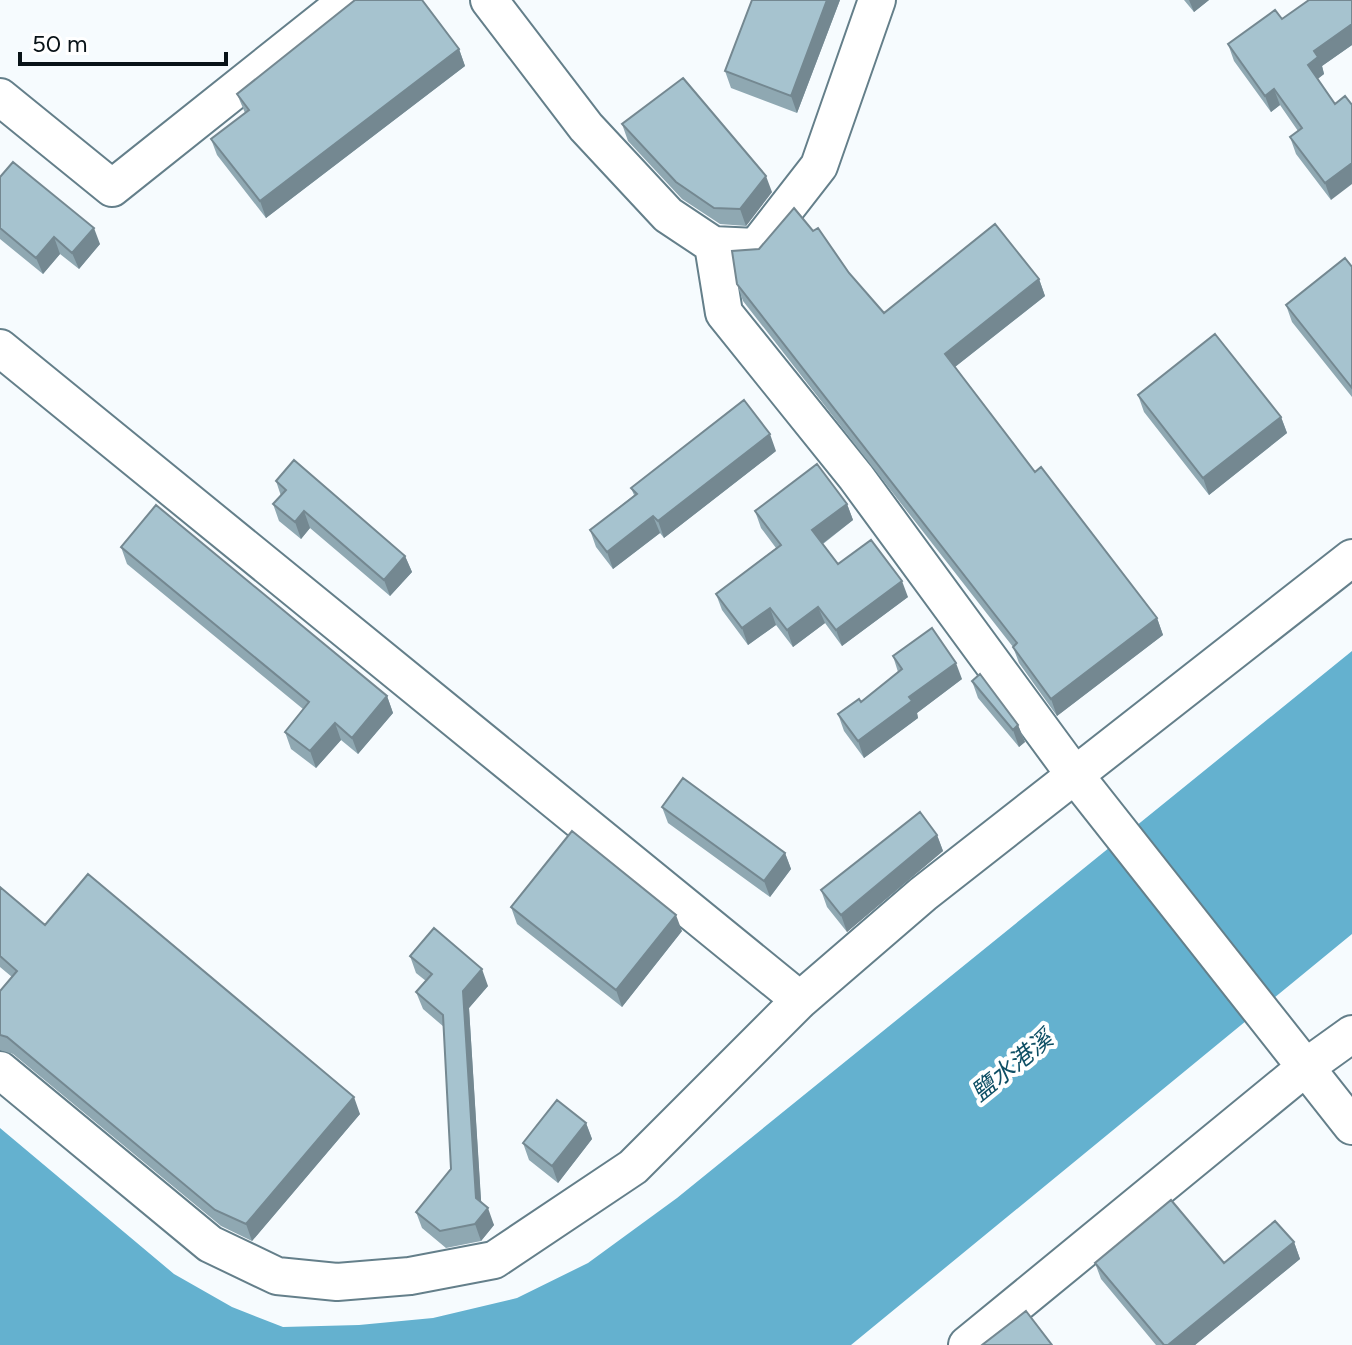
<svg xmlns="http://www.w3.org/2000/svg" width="1352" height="1345" viewBox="0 0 1352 1345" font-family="Figtree,'Noto Sans TC',sans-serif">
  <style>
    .water { fill: #64b1cf }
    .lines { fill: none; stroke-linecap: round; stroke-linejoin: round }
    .minor-casing { stroke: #647f8a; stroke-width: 40 }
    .minor { stroke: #fff; stroke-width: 36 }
    .wall { fill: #8fa8b2 }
    .shaded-wall { fill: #748891 }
    .building { fill: #a6c3cf; stroke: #748891; stroke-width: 2 }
    .labels { text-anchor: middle; stroke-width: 8; stroke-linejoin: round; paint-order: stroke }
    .water-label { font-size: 24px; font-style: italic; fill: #0e4f65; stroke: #fff }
  </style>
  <rect width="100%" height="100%" fill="#f6fbfe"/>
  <path class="water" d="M1352,651V934L851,1345H0V1128L174,1274L232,1307L283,1327L359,1325L433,1318L517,1298L588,1263L677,1198Z"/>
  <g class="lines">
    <g class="minor-casing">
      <path id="minor" d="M489,0L586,127L668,215L713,245L756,247L819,166L877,0
        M0,97L112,188L348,0
        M713,245L724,313L856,477L1074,774L1352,1126
        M0,348L800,1000
        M0,1070L210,1244L277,1276L337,1282L410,1276L494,1260L633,1167L800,1000L923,894L1352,558
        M967,1345L1306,1067L1352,1034"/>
    </g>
    <use href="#minor" class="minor"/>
  </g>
  <path class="wall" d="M752,0H840L797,113L731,88L725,71Z
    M1184,0H1209L1194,12Z
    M1352,0V45L1322,66L1324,74L1317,79L1331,200L1296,154L1290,137L1298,131L1280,105L1271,112L1234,61L1228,44L1282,19Z
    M459,49L465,66L266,218L217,155L211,139L245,113L237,94Z
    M622,124L772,192L746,226L720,224L682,199L628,141Z
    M0,177L100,244L79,269L60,254L43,274L0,239Z
    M813,231L884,313L1039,279L1045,296L955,367L1035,472L1157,618L1163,635L1057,716L1019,663L1013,647L743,301L737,284L759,249Z
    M1352,267V397L1292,322L1286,305Z
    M1138,395L1281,417L1287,433L1209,495L1144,412Z
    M776,451L664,538L660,533L613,569L596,547L590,530L634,495L631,488Z
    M276,481L405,556L412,572L390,596L310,528L301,539L279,521L273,504L281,496Z
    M847,504L853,520L823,544L838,564L908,597L842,646L825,623L793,647L776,625L748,645L722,610L716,594L776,548L761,528L755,511Z
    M121,547L387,696L393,713L358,754L341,740L316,768L291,749L285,732L303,709L127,564Z
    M893,656L962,679L917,713L918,718L864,758L844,731L838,714L861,702L898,672Z
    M972,681L1018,725L1025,742L1019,747L978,698Z
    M662,807L785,853L791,869L770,897L668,823Z
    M937,835L943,851L847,932L827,907L821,890Z
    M0,887L45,925L360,1114L252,1241L221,1226L13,1054L0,1050V991L12,977L0,967Z
    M511,907L682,931L622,1007L517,924Z
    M410,956L488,986L469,1008L481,1203L494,1225L481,1241L446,1248L422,1228L416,1212L451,1169L444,1027L423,1009L416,992L426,981L416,973Z
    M586,1123L592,1139L558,1183L529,1160L523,1143Z
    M1294,1242L1300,1259L1195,1345H1156L1101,1279L1095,1263H1224Z"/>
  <path class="shaded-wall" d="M827,0H840L797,113L791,96Z
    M1189,0H1209L1194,12Z
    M1352,24V45L1322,66L1324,74L1314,82L1308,65L1314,51Z
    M459,49L465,66L266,218L260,201Z
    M1274,89L1280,105L1271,112L1265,96Z
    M1352,163V184L1331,200L1325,183Z
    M766,176L772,192L746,226L740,209Z
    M94,228L100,244L79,269L72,253Z
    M54,237L60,254L43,274L36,258Z
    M1039,279L1045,296L951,370L945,354Z
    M1281,417L1287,433L1209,495L1203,478Z
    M770,434L776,451L664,538L658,521Z
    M847,504L853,520L818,547L812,530Z
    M304,511L310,528L301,539L295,522Z
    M653,516L660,533L613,569L607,552Z
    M405,556L412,572L390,596L384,580Z
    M902,581L908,597L842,646L836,630Z
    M818,607L825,623L793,647L787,630Z
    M770,608L776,625L748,645L742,628Z
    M1157,618L1163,635L1057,716L1051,699Z
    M956,663L962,679L917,713L918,718L864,758L858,741L909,697Z
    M387,696L393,713L358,754L352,738Z
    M335,723L341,740L316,768L310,751Z
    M1018,725L1025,742L1019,747L1013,730Z
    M937,835L943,851L847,932L841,915Z
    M785,853L791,869L770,897L764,881Z
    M676,915L682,931L622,1007L616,990Z
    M482,969L488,986L469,1008L482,1215L476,1198L463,991Z
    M354,1097L360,1114L252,1241L246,1224Z
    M586,1123L592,1139L558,1183L552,1166Z
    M488,1208L494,1225L481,1241L475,1224Z
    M1294,1242L1300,1259L1195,1345H1168Z"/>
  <path class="building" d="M355,0H422L459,49L260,201L211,139L249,110L237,94Z
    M752,0H827L791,96L725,71Z
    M1309,0H1352V24L1314,51L1318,57L1308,65L1335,104L1345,96L1352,105V163L1325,183L1290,137L1302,128L1274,89L1265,96L1228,44L1275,10L1282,19Z
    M683,78L766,176L740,209L714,208L676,182L622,124Z
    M13,162L94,228L72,253L54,237L36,258L0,228V177Z
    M794,208L813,231L818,228L849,273L884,313L995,224L1039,279L945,354L1035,472L1041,467L1157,618L1051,699L1013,647L1017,643L737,284L732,251L759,249Z
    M1345,258L1352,267V388L1286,305Z
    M1215,334L1281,417L1203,478L1138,395Z
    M744,400L770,434L658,521L653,516L607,552L590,530L637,494L631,488Z
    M294,460L405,556L384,580L304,511L295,522L273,504L286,490L276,481Z
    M817,464L847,504L812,530L838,564L871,540L902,581L836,630L818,607L787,630L770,608L742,628L716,594L781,545L755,511Z
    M156,505L387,696L352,738L335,723L310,751L285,732L309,702L121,547Z
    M932,628L956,663L909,697L912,701L858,741L838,714L859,699L861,702L902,669L893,656Z
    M980,674L1018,725L1013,730L972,681Z
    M683,778L785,853L764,881L662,807Z
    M920,812L937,835L841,915L821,890Z
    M572,831L676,915L616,990L511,907Z
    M88,874L354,1097L246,1224L215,1210L7,1037L0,1035V991L17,971L0,956V887L45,925Z
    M434,928L482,969L463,991L476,1198L488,1208L475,1224L440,1231L416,1212L451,1169L443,1015L416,992L432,974L410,956Z
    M557,1100L586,1123L552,1166L523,1143Z
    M1171,1200L1224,1263L1275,1221L1294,1242L1168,1345H1164L1095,1263Z
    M1026,1311L1052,1345H982Z"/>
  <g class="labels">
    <g class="water-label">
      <text transform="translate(1012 1066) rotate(-39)" y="8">鹽水港溪</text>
    </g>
  </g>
  <path d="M20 52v12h206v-12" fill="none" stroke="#091318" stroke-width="4"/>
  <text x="32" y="52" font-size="24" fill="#091318" stroke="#ffffff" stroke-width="6" paint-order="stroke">50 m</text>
</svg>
